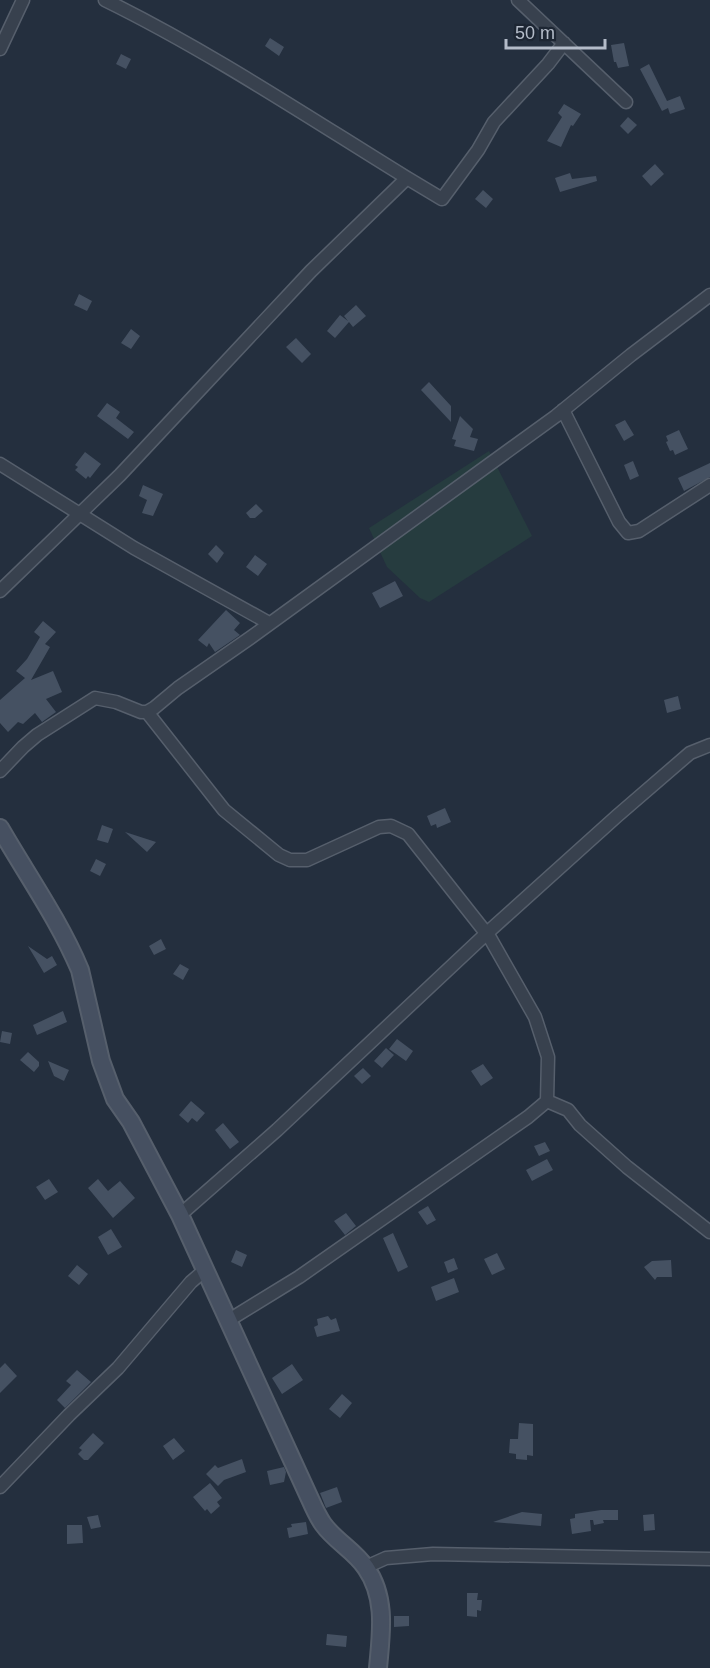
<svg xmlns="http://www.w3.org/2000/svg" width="710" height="1668" viewBox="0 0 710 1668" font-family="Helvetica,sans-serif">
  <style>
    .green { fill: #263c3f }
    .building { fill: #455162 }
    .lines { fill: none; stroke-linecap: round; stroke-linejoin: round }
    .street-casing { stroke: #565f6c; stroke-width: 15 }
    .secondary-casing { stroke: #565f6c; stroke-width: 20 }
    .street { stroke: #38414e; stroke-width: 12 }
    .secondary { stroke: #465061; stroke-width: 16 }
  </style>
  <rect width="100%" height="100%" fill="#242f3e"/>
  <path class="green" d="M489,451L532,536L429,602L420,598L387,567L369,528Z"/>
  <path class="building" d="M270,38L284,47L279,56L265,46Z
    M624,43L629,66L618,68L616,62H614L611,45Z
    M121,54L131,59L126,69L116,64Z
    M649,64L667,101L680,96L685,109L670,114L668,108L662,111L640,69Z
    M564,104L581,114L573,126L571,125L561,147L547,141L562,117L558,113Z
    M628,117L637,125L628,134L620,126Z
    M655,164L664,174L651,186L642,176Z
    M570,173L572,179L596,176L597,181L560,192L555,178Z
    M483,190L493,199L486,208L475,199Z
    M79,294L92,301L87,311L74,305Z
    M356,305L366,316L353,327L349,322L335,338L327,331L340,315L348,321L344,316Z
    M131,329L140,336L131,349L121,343Z
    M296,338L311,354L302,363L286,347Z
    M429,382L451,406V422L421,390Z
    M107,403L120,412L116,418L134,432L128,439L97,416Z
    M460,416L473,429L470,437L478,439L474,451L454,446L456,440L452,439Z
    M625,420L634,435L624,441L615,425Z
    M679,430L688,449L675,455L673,450L670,451L666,442L668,441L666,436Z
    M85,452L101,464L90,478L88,476L86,479L75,470L78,467L75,465Z
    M633,461L639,476L630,480L624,465Z
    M710,463V477L684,491L678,478Z
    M143,485L163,494L153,516L142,513L147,500L139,496Z
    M256,504L263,511L255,518H250L246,513Z
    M216,545L224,553L217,563L208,554Z
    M255,555L267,564L258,576L246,567Z
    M395,581L403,596L380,608L372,593Z
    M226,610L240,623L234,630L240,635L215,652L209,643L207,647L198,640Z
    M43,621L56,632L45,644L50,647L31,680L53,671L62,692L46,699L56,712L42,722L35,713L23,724L18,722L8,732L0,723V700L25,678L16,671L27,659L40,637L34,632Z
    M678,696L681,709L667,713L664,700Z
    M445,808L451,822L437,828L436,824L431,826L427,816Z
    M102,825L113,829L108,843L97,840Z
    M125,832L156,842L147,852Z
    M96,859L106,864L100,876L90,871Z
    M161,939L166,949L154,955L149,946Z
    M28,946L47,959L52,956L57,965L44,973Z
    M180,964L189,969L183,980L173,974Z
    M63,1011L67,1022L37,1035L33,1025Z
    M2,1031L12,1033L10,1044L0,1042Z
    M397,1039L413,1051L406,1061L389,1049Z
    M386,1048L394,1055L382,1068L374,1061Z
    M28,1052L39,1062V1066L34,1072L20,1060Z
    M48,1061L69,1070L64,1081L54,1076Z
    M483,1064L493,1078L481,1086L471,1071Z
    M363,1068L371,1076L362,1084L354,1076Z
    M191,1101L205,1113L197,1122L192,1118L188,1123L179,1115Z
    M223,1123L239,1142L230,1149L215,1130Z
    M545,1142L550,1151L539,1156L534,1146Z
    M547,1159L553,1170L532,1181L526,1170Z
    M49,1179L58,1192L45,1200L36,1187Z
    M98,1179L108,1191L120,1181L135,1198L113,1218L88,1188Z
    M428,1206L436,1220L427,1225L418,1212Z
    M346,1213L356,1226L345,1235L334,1221Z
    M111,1229L122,1247L108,1255L98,1237Z
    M393,1233L408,1267L398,1272L383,1238Z
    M236,1250L247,1255L242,1267L231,1262Z
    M497,1253L505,1269L492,1275L484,1259Z
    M454,1258L458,1269L448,1273L444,1262Z
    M671,1260L672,1277H657L655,1280L644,1267L652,1261Z
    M77,1265L88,1274L79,1285L68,1276Z
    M454,1278L459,1292L436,1301L431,1287Z
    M328,1316L331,1320L336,1318L340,1331L317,1337L314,1327L318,1325L317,1319Z
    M5,1363L17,1376L0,1393V1368Z
    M292,1364L303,1380L282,1394L272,1378Z
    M77,1370L91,1382L65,1408L57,1400L71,1385L66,1381Z
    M342,1394L352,1403L340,1418L329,1409Z
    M519,1423L533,1424V1456L527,1455V1460L516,1459V1454L509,1453L510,1439H518Z
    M93,1433L104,1443L88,1460H84L78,1454L82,1450L79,1448Z
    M174,1438L185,1451L173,1460L163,1446Z
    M242,1459L246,1472L224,1480L218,1486L206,1474L215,1465L218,1468Z
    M284,1467L286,1472L284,1482L270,1485L267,1471Z
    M210,1483L222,1498L217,1502L220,1506L211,1514L207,1509L205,1511L193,1497Z
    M337,1487L342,1502L326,1508L320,1493Z
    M601,1510H618V1520H603L604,1523L594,1525L593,1520H590L591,1531L572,1534L570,1519L575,1518V1514Z
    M522,1512L542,1514L541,1526L493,1522Z
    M654,1514L655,1530L644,1531L643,1515Z
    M98,1515L101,1527L91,1529L87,1517Z
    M306,1522L308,1534L289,1538L287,1528L292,1527L291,1524Z
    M67,1525H82L83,1543L67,1544Z
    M467,1593H478L477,1600H482L481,1611L477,1610V1617L467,1616Z
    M394,1616H409V1626L394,1627Z
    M327,1634L347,1636L346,1647L326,1645Z"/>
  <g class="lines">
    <g class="street-casing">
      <path id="street" d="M105,0C209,51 308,117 407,178
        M518,0L626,102
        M0,49L23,0
        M563,410L619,522L628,533L639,531L710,485
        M0,464L134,548L269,623
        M0,591L120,475L311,271L407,178L442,199L478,150L494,122L548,64L564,43
        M147,712L224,810L279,855L290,860H307L379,827L391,826L408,834L490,938L535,1017L548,1057L547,1101
        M0,771L23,747L37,735L95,698L116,702L141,712H147L154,708L178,688L250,638L556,416L631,355L710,295
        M180,1215L277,1130L487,933L617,816L690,753L710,745
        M229,1320L299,1277L528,1117L547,1101L568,1110L580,1125L627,1167L710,1232
        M0,1487L69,1415L118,1368L191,1282L205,1270
        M366,1567L386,1558L433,1554L710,1559"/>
    </g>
    <g class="secondary-casing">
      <path id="secondary" d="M0,828C27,875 59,920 80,970L101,1061L115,1099L131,1122L180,1215L310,1499C314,1508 318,1517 323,1524C335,1541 355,1551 366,1568C387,1598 381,1634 378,1668"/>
    </g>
    <use href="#street" class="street"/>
    <use href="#secondary" class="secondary"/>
  </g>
  <path d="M506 39v9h99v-9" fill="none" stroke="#b4bcc9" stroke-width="3"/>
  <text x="515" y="39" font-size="18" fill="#b4bcc9" stroke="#1d2633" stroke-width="4.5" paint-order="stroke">50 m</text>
</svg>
